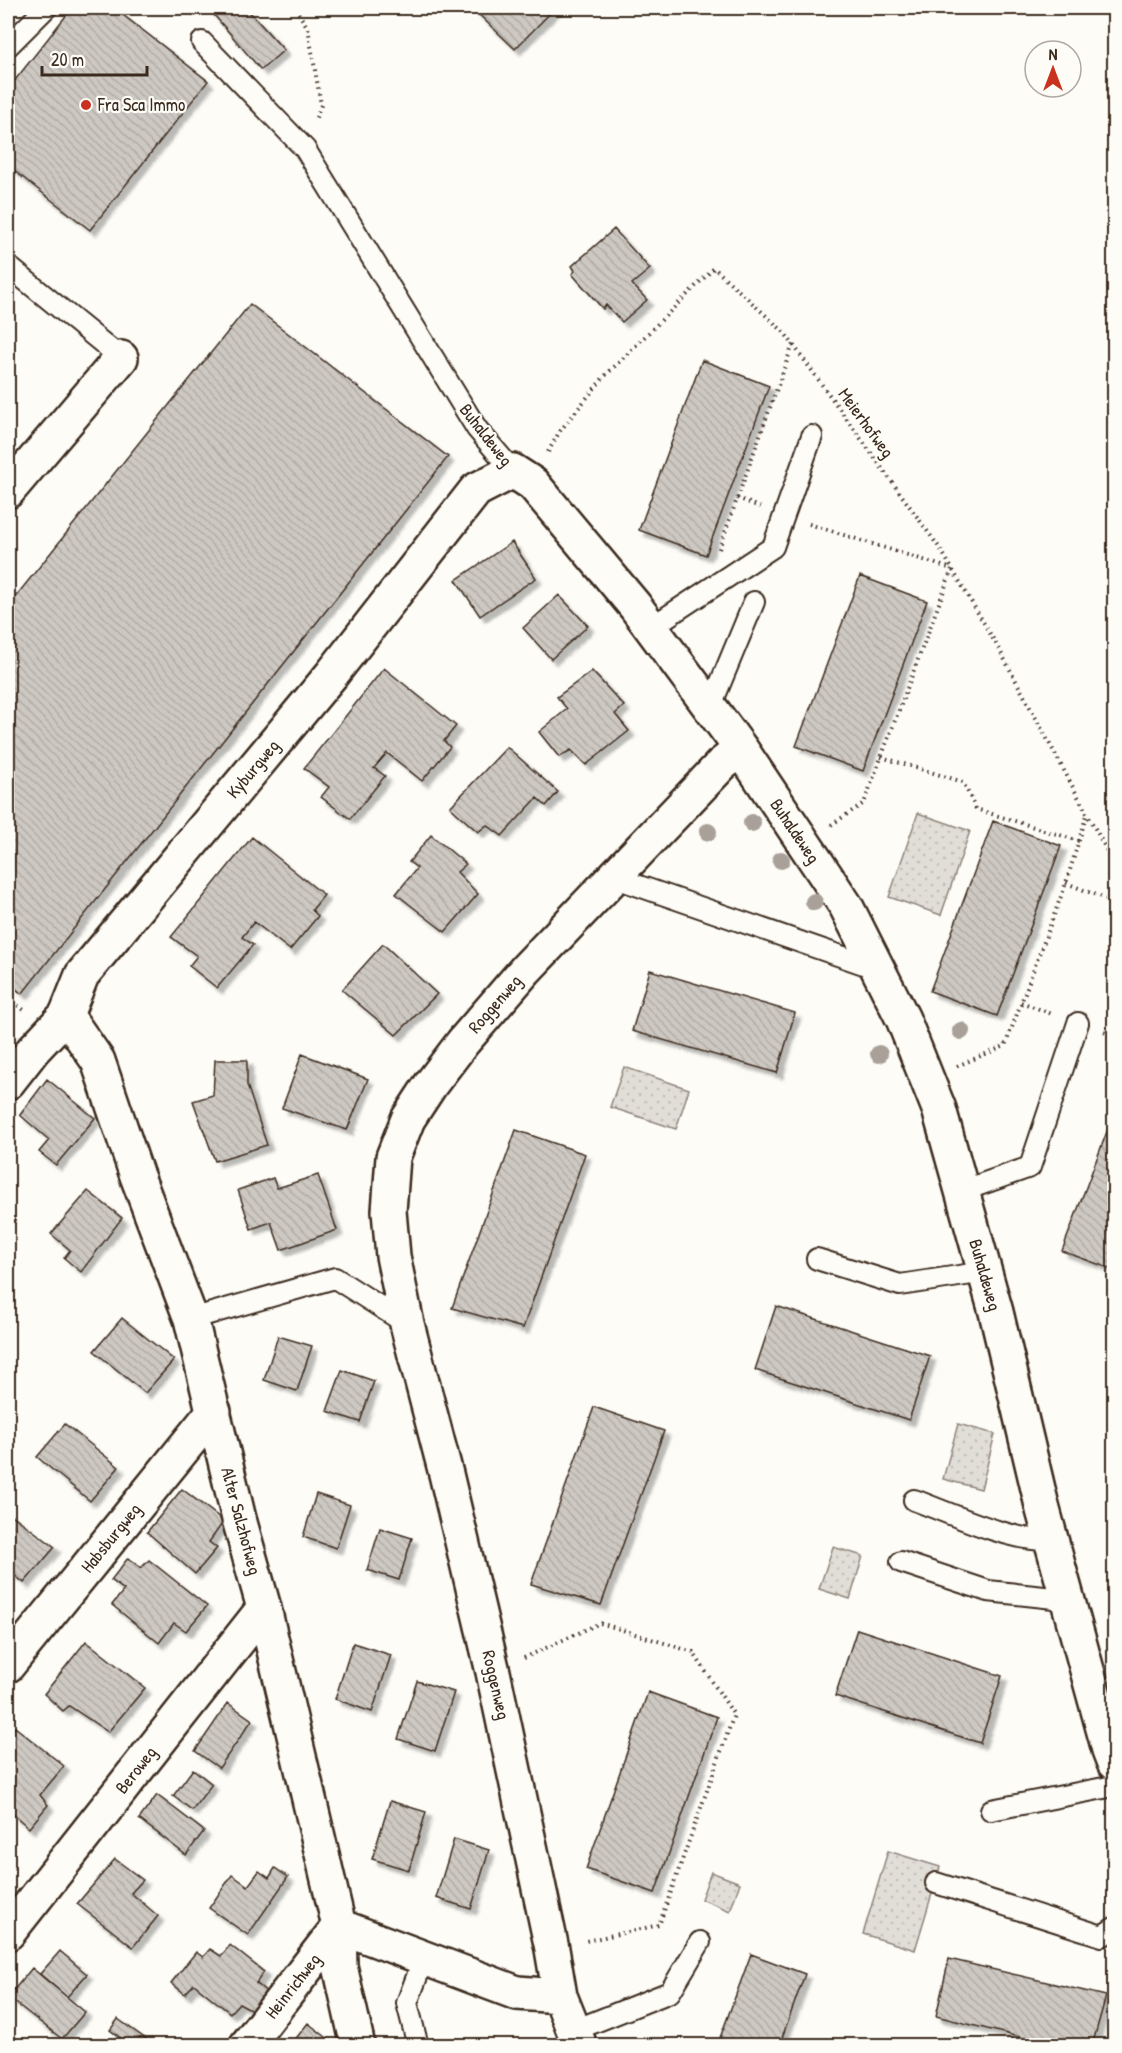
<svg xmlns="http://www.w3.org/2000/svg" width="1122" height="2053" viewBox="0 0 1122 2053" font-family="'Patrick Hand',sans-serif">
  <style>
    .park { fill: url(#park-dots); stroke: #8e847a; stroke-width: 1.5 }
    .building { fill: url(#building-back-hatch); stroke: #3b2a1e; stroke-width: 1.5; filter: url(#shadow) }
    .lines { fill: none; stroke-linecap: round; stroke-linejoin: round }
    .service-casing { stroke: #3b2a1e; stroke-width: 24 }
    .minor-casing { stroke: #3b2a1e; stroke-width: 38 }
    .path { stroke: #3b2a1e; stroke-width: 4; stroke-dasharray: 1.5 4.5; stroke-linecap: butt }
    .service { stroke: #fdfcf7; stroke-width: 20 }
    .minor { stroke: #fdfcf7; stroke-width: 33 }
    .tree { fill: #a9a199 }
    .poi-dot { fill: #c8321e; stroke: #fdfcf7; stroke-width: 2 }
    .labels { text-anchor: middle; stroke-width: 4.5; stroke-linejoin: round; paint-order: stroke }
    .poi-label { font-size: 18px; fill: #3b2a1e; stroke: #fdfcf7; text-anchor: start }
    .street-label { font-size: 18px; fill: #3b2a1e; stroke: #fdfcf7 }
  </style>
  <defs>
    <pattern id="park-dots" width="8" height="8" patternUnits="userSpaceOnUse" patternTransform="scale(1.5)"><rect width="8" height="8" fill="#e1ded7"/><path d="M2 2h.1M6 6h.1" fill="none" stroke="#c2bfb8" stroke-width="1.8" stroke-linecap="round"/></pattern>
    <pattern id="building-back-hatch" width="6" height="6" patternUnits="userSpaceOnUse" patternTransform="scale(1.5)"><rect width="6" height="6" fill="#cdc8c2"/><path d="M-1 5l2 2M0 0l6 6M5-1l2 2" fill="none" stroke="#b1aca6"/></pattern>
    <filter id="shadow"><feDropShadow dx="5.5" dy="5.5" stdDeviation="1.5" flood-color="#0004"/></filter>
  </defs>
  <rect width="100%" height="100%" fill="#fdfcf7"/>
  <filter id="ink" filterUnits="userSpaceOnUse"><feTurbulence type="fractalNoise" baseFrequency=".0167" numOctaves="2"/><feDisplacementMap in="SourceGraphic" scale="12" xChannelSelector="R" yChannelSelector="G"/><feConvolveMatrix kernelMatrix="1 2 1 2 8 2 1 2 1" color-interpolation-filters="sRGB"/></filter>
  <g filter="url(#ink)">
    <path class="park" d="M918,813L970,831L941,915L889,897Z
      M624,1067L689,1089L676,1129L610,1107Z
      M958,1424L995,1434L981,1489L943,1479Z
      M833,1547L863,1556L850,1599L819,1589Z
      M888,1851L940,1867L915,1950L863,1934Z
      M711,1872L740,1883L730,1911L701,1899Z"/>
    <path class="building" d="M72,8H114L208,81L90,230L8,166V89Z
      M208,8H246L284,50L261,70Z
      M472,8H555L515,49Z
      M614,229L650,269L632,284L647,300L622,322L606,305L603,309L572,274L575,271L572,266Z
      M250,304L448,457L22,994L8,982V606Z
      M702,360L769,386L706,555L639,530Z
      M512,542L536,578L480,616L456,580Z
      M860,576L927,601L863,771L796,746Z
      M559,595L588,626L551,659L523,628Z
      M384,668L456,726L444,741L450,747L422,781L387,753L374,768L385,776L350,819L321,797L329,787L304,768Z
      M592,671L624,706L615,714L629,731L586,765L571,750L559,757L539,732L567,709L557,697Z
      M507,747L558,792L546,806L537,798L502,836L487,825L478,832L450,807Z
      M993,821L1061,846L997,1016L930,991Z
      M431,835L466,864L457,872L478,894L445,932L396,894L417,868L409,862Z
      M252,837L324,895L312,910L318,916L290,950L254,922L242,937L253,945L217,988L189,966L197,956L171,937Z
      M383,944L437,994L396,1035L342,990Z
      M650,970L795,1013L777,1073L632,1031Z
      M302,1054L368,1079L347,1130L282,1108Z
      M215,1060H247V1085L267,1145L215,1161L193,1101L213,1095Z
      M47,1079L95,1118L56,1165L39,1152L49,1140L20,1115Z
      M1114,1113V1270L1062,1251Z
      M516,1130L585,1154L523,1328L452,1308Z
      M318,1175L337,1230L281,1250L271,1222L251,1229L238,1190L273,1178L277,1188Z
      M88,1191L122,1218L81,1272L64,1258L70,1250L51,1234Z
      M776,1306L930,1356L909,1420L755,1370Z
      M122,1318L174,1360L145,1393L94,1351Z
      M278,1336L312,1346L297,1391L264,1380Z
      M342,1370L374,1381L360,1422L327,1411Z
      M594,1407L664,1431L601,1605L531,1584Z
      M65,1424L119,1467L90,1501L37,1457Z
      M182,1489L224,1521L209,1542L217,1548L195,1574L147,1532Z
      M316,1494L350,1505L336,1548L303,1537Z
      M8,1512L55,1547L24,1583L8,1570Z
      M380,1528L412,1538L399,1580L367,1570Z
      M128,1558L141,1568L149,1560L207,1606L186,1631L174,1623L159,1643L112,1605L124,1590L111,1580Z
      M857,1629L1002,1676L980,1743L835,1696Z
      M86,1641L145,1688L108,1732L69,1706L63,1711L44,1694Z
      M353,1643L391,1655L372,1712L335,1699Z
      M417,1681L454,1692L435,1751L398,1739Z
      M648,1692L717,1717L655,1893L586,1869Z
      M228,1703L252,1720L219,1768L195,1751Z
      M15,1727L64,1766L40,1795L48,1805L29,1828L8,1810V1736Z
      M193,1769L212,1784L192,1810L173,1796Z
      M157,1795L204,1831L186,1855L139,1819Z
      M390,1801L426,1812L409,1870L372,1859Z
      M454,1839L489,1850L471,1909L436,1898Z
      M115,1859L143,1880L131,1893L158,1916L133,1947L77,1904Z
      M275,1868L288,1877L248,1935L209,1908L232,1875L248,1886L259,1871L269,1878Z
      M230,1945L264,1972L256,1983L267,1992L252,2010L239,2003L230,2013L194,1984L185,1994L171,1983L196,1952L203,1957L210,1949L221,1956Z
      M60,1951L87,1974L67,1997L40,1974Z
      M751,1954L805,1974L779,2046H717Z
      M949,1959L1106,1996L1092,2046H1055L936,2016Z
      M32,1968L85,2012L62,2039L8,1997Z
      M118,2019L150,2042L147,2046H131L110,2030Z
      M308,2023L331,2041L327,2046H290Z"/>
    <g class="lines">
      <g class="service-casing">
        <path id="service" d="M202,42L305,149L477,429L513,471
          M8,46L46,8
          M8,266L121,358
          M650,628L773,547L812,436
          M710,708L754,602
          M613,877L878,969
          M962,1191L1030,1167L1078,1023
          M817,1259L900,1285L985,1272
          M191,1319L335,1278L407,1324
          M914,1500C953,1514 1011,1542 1051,1540
          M901,1562L988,1591L1054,1598L1068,1601
          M991,1810L1114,1786
          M936,1883L1102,1936L1114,1928
          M575,2030L670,1992L700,1942
          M418,2046L407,2003L424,1958"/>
      </g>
      <g class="minor-casing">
        <path id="minor" d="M8,491L121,358
          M66,1015L98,1061L137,1176L191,1319L239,1519L264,1608L339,1926L340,1966L358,2046
          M8,1082L33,1050L66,1015L82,975L332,674L476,490L513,471L533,484L635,606L741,749L846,906L903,1019L939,1109L996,1312L1043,1510L1109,1750L1114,1763
          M8,1665L214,1411
          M339,1926L517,1993L560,1996
          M8,1933L264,1608
          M246,2046L339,1926
          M580,2046L560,1996L552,1949L493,1672L446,1474L407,1324L393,1256L389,1211L393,1157L408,1119L431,1084L463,1042L526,969L721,765L741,749"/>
      </g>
      <path class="path" d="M191,8L194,16
        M295,8L308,28L321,105L315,120
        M548,452L560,431L603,378L714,268L784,332L941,550L999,649L1114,864
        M737,498L760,507
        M809,524L952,569L864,803L831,825
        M719,549L793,344
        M881,757L963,782L976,809L1079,841
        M1066,883L1107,899L1114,914
        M8,998L24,1010
        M1021,1002L1052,1014
        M1104,1032L1114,1036
        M957,1066L1005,1046L1066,883L1087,814
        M524,1658L600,1623L693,1652L734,1715L659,1925L586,1941"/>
      <use href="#service" class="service"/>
      <use href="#minor" class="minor"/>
    </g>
    <g class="tree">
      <circle cx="752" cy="823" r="9"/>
      <circle cx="708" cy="832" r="9"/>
      <circle cx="781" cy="860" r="9"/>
      <circle cx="814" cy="902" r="9"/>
      <circle cx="961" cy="1031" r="9"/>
      <circle cx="879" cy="1054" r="9"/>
    </g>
  </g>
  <circle class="poi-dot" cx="86" cy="105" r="6"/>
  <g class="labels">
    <g class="poi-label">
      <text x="98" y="111">Fra Sca Immo</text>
    </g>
    <g class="street-label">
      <text transform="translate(866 423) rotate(54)" y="6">Meierhofweg</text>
      <text transform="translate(486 435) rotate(52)" y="6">Buhaldeweg</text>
      <text transform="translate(253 769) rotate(-50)" y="6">Kyburgweg</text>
      <text transform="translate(795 831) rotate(56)" y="6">Buhaldeweg</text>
      <text transform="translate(495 1004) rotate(-49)" y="6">Roggenweg</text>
      <text transform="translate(985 1275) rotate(74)" y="6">Buhaldeweg</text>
      <text transform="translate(241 1521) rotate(75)" y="6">Alter Salzhofweg</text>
      <text transform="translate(111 1538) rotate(-51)" y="6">Habsburgweg</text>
      <text transform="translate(496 1685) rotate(77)" y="6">Roggenweg</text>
      <text transform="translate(136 1770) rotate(-52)" y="6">Beroweg</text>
      <text transform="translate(293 1986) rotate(-52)" y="6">Heinrichweg</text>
    </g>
  </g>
  <rect width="1122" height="2053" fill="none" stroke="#fdfcf7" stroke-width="30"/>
  <rect x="15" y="15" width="1092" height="2023" fill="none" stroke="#3b2a1e" stroke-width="2" filter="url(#ink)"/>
  <g transform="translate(1053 69)"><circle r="28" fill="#fdfcf7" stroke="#afa8a0" stroke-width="1.5"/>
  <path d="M0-4.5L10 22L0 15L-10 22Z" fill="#c8321e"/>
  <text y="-9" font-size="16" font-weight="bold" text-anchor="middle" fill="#3b2a1e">N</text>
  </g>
  <path d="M42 66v9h105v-9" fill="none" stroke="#3b2a1e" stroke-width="3"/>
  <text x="51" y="66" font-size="18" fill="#3b2a1e" stroke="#fdfcf7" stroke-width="4.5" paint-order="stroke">20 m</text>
</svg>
